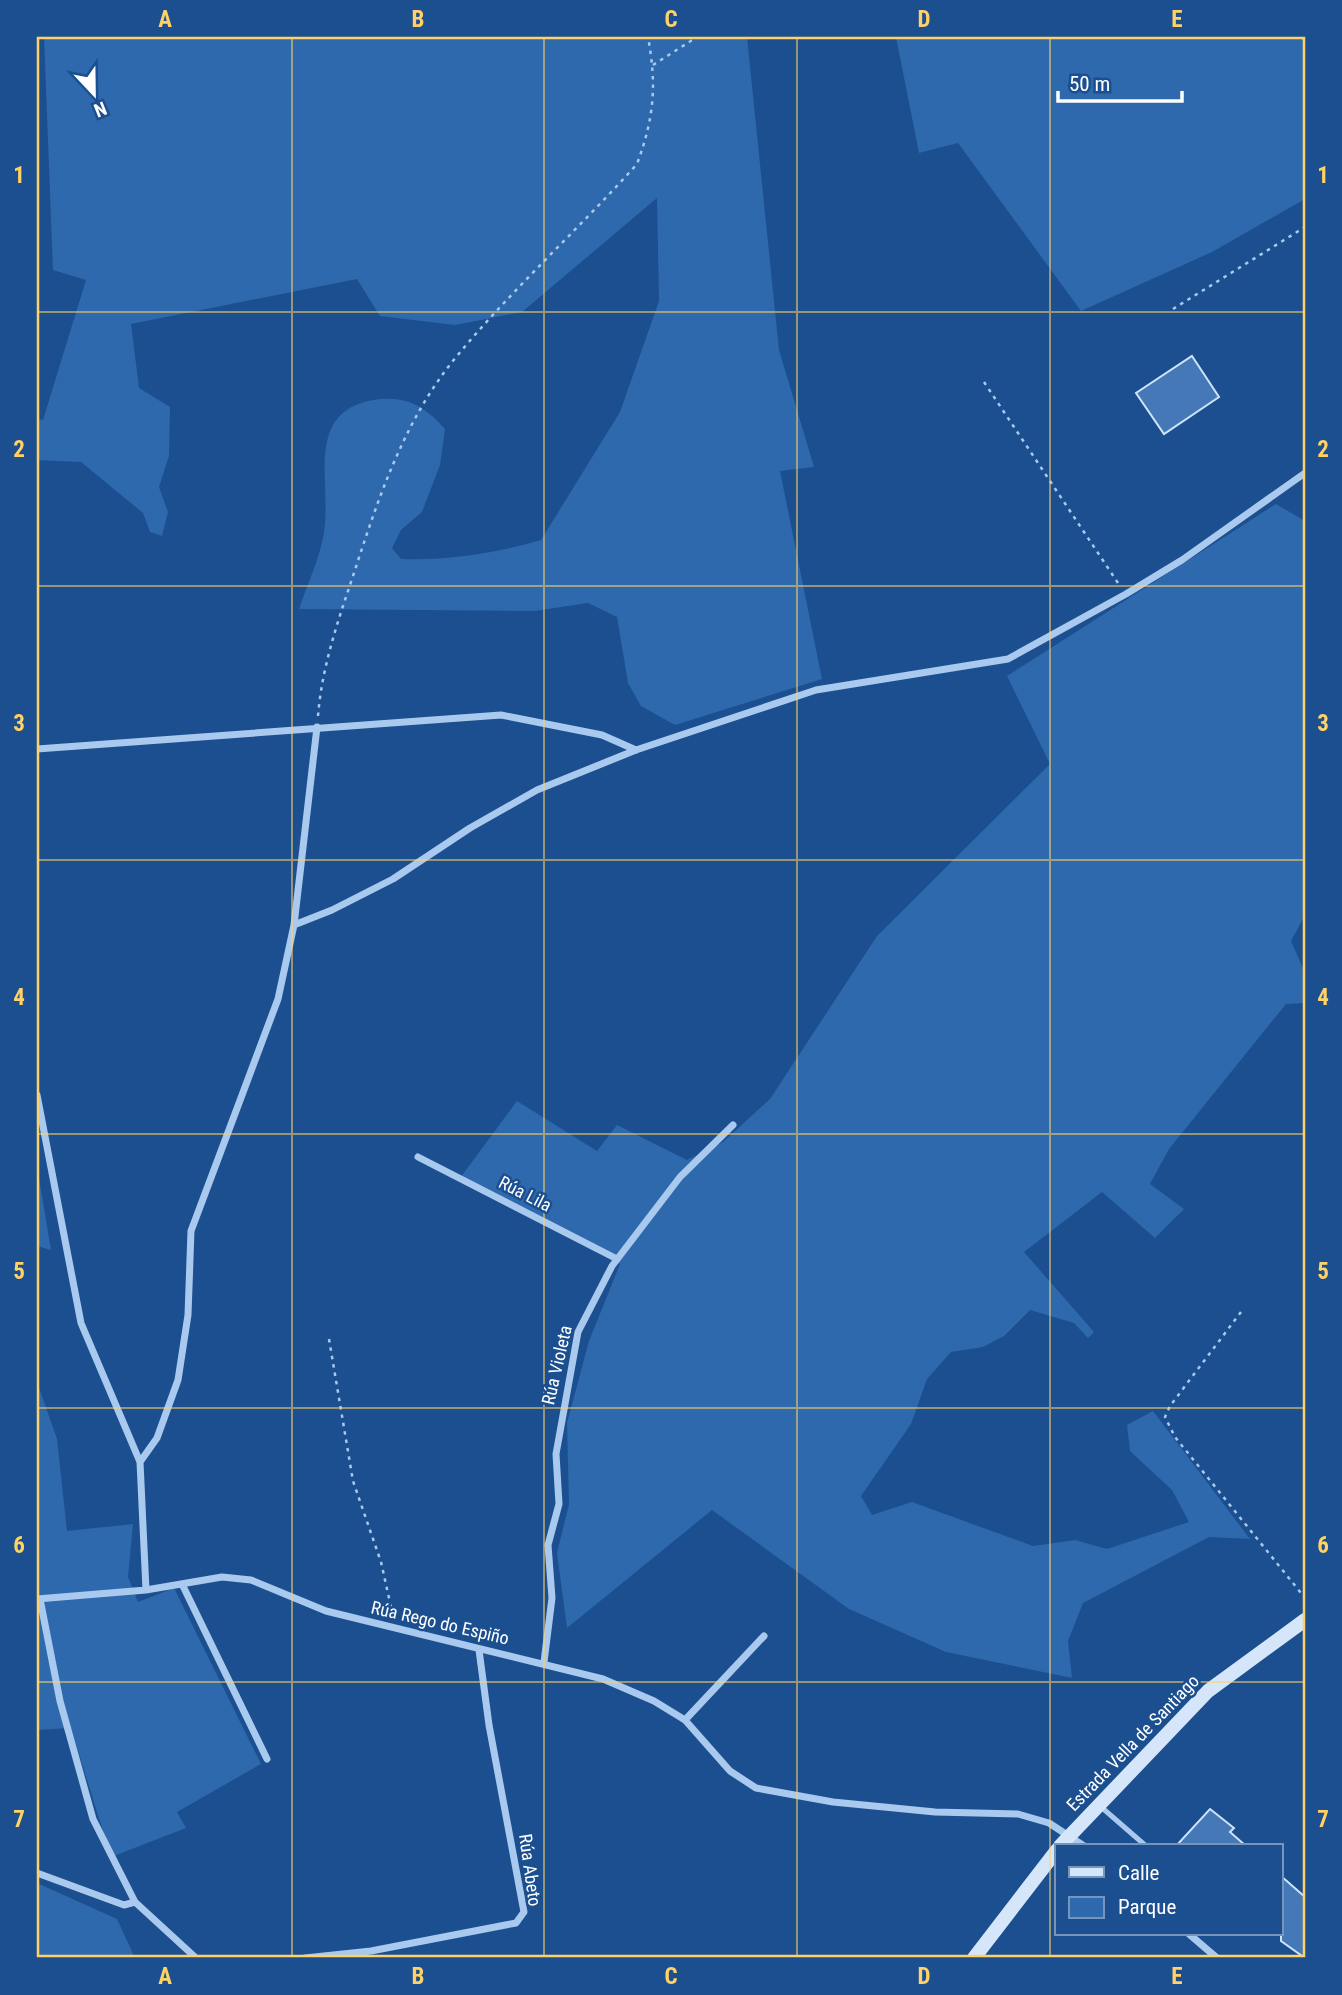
<svg xmlns="http://www.w3.org/2000/svg" width="1342" height="1995" viewBox="0 0 1342 1995" font-family="'Roboto Condensed',sans-serif">
  <style>
    .green { fill: #2e69ad }
    .building { fill: #4478b7; stroke: #cfe3fa; stroke-width: 2 }
    .lines { fill: none; stroke-linecap: round; stroke-linejoin: round }
    .path { stroke: #a9c9ee; stroke-width: 2.5; stroke-dasharray: 3.5 5; stroke-linecap: butt }
    .service { stroke: #a9c9ee; stroke-width: 5 }
    .minor { stroke: #a9c9ee; stroke-width: 7 }
    .secondary { stroke: #d6e6fa; stroke-width: 14 }
    .grid { fill: none; stroke: #ffd166; stroke-width: 2; stroke-opacity: 0.55 }
    .labels { text-anchor: middle; stroke-width: 5; stroke-linejoin: round; paint-order: stroke }
    .street-label { font-size: 18px; fill: #fff; stroke: #1b4f8f }
    .neatline { fill: none; stroke: #ffd166; stroke-width: 2.5 }
    .grid-label { font-size: 23px; text-anchor: middle; font-weight: bold; fill: #ffd166 }
  </style>
  <rect width="100%" height="100%" fill="#1b4f8f"/>
  <path class="green" d="M44,37H747L779,350L814,467L780,471L822,679L675,725L641,706L628,683L617,617L588,603L535,611L299,609C307,585 320,558 324,532C332,480 302,407 381,399C410,397 426,408 445,429L440,465L422,512L401,530L392,548L401,559C446,561 497,553 541,540L620,412L659,301L657,198L522,312L455,325L380,316L357,279L131,324L139,388L170,407L169,456L159,487L168,512L162,536L150,532L143,513L81,462L37,460V419L43,420L86,280L53,270Z
    M896,37H1305V199L1212,252L1081,311L958,143L919,153Z
    M1276,504L1305,521V915L1291,941L1305,973V1003L1286,1004L1169,1149L1150,1184L1184,1209L1155,1238L1102,1192L1024,1252L1094,1332L1088,1338L1074,1323L1030,1310L1004,1336L983,1347L951,1352L927,1379L911,1424L861,1496L872,1515L912,1502L1033,1546L1075,1540L1107,1549L1189,1522L1172,1490L1130,1451L1127,1425L1153,1411L1250,1539L1209,1537L1083,1603L1068,1641L1072,1678L946,1652L849,1609L712,1510L567,1628L557,1553L569,1504L567,1423L589,1341L620,1264L460,1178L517,1101L597,1151L617,1125L687,1160L723,1142L770,1099L877,936L1050,764L1007,676Z
    M37,1166L51,1250L37,1246Z
    M37,1382L57,1439L67,1531L133,1524L128,1577L138,1602L174,1588L261,1764L177,1812L186,1828L111,1857L71,1728L37,1730Z
    M37,1883L117,1919L135,1958H37Z"/>
  <path class="building" d="M1192,356L1219,397L1164,434L1136,393Z
    M1210,1809L1234,1828L1230,1832L1246,1846H1176Z
    M1281,1876L1305,1897V1958L1281,1941Z"/>
  <g class="lines">
    <path class="path" d="M1301,37L1305,40
      M653,65L697,37
      M1173,309L1305,227
      M984,382L1120,586
      M318,716C322,666 338,621 354,573C378,499 403,424 452,362C509,292 577,231 637,164C654,118 657,86 648,37
      M1241,1312L1170,1406L1165,1417L1175,1437L1305,1598
      M329,1339L353,1481L381,1562L393,1616"/>
    <path class="service" d="M1100,1806L1146,1846"/>
    <path class="minor" d="M37,749L501,715L602,735L636,750
      M294,925L332,910L393,879L470,828L537,790L636,750L816,690L1008,659L1126,594L1182,560L1305,473
      M37,1095L81,1323L140,1462L146,1590
      M418,1157L617,1259
      M140,1462L157,1438L178,1380L188,1315L191,1231L278,999L294,925L317,727
      M182,1584L267,1759
      M37,1599L146,1590L222,1577L251,1580L326,1611L603,1679L654,1701L685,1720L730,1771L756,1788L833,1802L935,1812L1018,1814L1049,1823L1084,1846
      M40,1599L60,1701L93,1819L135,1902
      M544,1662L552,1598L548,1545L559,1504L556,1454L578,1332L612,1266L680,1177L733,1125
      M685,1720L764,1636
      M37,1873L124,1905L135,1902L196,1958
      M1189,1934L1217,1958
      M305,1958L371,1951L516,1923L524,1912L489,1725L479,1650"/>
    <path class="secondary" d="M1060,1846L1208,1691L1305,1620
      M974,1958L1057,1850"/>
  </g>
  <path class="grid" d="M292,37V1958M544,37V1958M797,37V1958M1050,37V1958M37,312H1305M37,586H1305M37,860H1305M37,1134H1305M37,1408H1305M37,1682H1305"/>
  <g class="labels">
    <g class="street-label">
      <text transform="translate(525 1194) rotate(27)" y="6">Rúa Lila</text>
      <text transform="translate(557 1365) rotate(-77)" y="6">Rúa Violeta</text>
      <text transform="translate(440 1623) rotate(13)" y="6">Rúa Rego do Espiño</text>
      <text transform="translate(1133 1743) rotate(-46)" y="6">Estrada Vella de Santiago</text>
      <text transform="translate(530 1870) rotate(82)" y="6">Rúa Abeto</text>
    </g>
  </g>
  <rect width="1342" height="1995" fill="none" stroke="#1b4f8f" stroke-width="77"/>
  <rect x="1055" y="1844" width="228" height="91" fill="#1b4f8f" stroke="#7695bc" stroke-width="2"/>
  <rect x="1069" y="1867" width="35" height="10" fill="#d6e6fa" stroke="#7695bc" stroke-width="2"/>
  <text x="1118" y="1880" font-size="21" fill="#ffffff">Calle</text>
  <rect x="1069" y="1897" width="35" height="21" fill="#2e69ad" stroke="#7695bc" stroke-width="2"/>
  <text x="1118" y="1914" font-size="21" fill="#ffffff">Parque</text>
  <g transform="translate(94 94) rotate(158)" stroke="#1b4f8f" stroke-width="5" paint-order="stroke">
  <path d="M0-5L12 26L0 18L-12 26Z" fill="#ffffff"/>
  <text y="-10" font-size="19" font-weight="bold" text-anchor="middle" fill="#ffffff">N</text>
  </g>
  <path d="M1058 91v10h124v-10" fill="none" stroke="#ffffff" stroke-width="3.5"/>
  <text x="1069" y="91" font-size="21" fill="#ffffff" stroke="#1b4f8f" stroke-width="5" paint-order="stroke">50 m</text>
  <rect x="38" y="38" width="1266" height="1918" class="neatline"/>
  <g class="grid-label">
    <text x="165" y="27">A</text>
    <text x="418" y="27">B</text>
    <text x="671" y="27">C</text>
    <text x="924" y="27">D</text>
    <text x="1177" y="27">E</text>
    <text x="19" y="183">1</text>
    <text x="1323" y="183">1</text>
    <text x="19" y="457">2</text>
    <text x="1323" y="457">2</text>
    <text x="19" y="731">3</text>
    <text x="1323" y="731">3</text>
    <text x="19" y="1005">4</text>
    <text x="1323" y="1005">4</text>
    <text x="19" y="1279">5</text>
    <text x="1323" y="1279">5</text>
    <text x="19" y="1553">6</text>
    <text x="1323" y="1553">6</text>
    <text x="19" y="1827">7</text>
    <text x="1323" y="1827">7</text>
    <text x="165" y="1984">A</text>
    <text x="418" y="1984">B</text>
    <text x="671" y="1984">C</text>
    <text x="924" y="1984">D</text>
    <text x="1177" y="1984">E</text>
  </g>
</svg>
